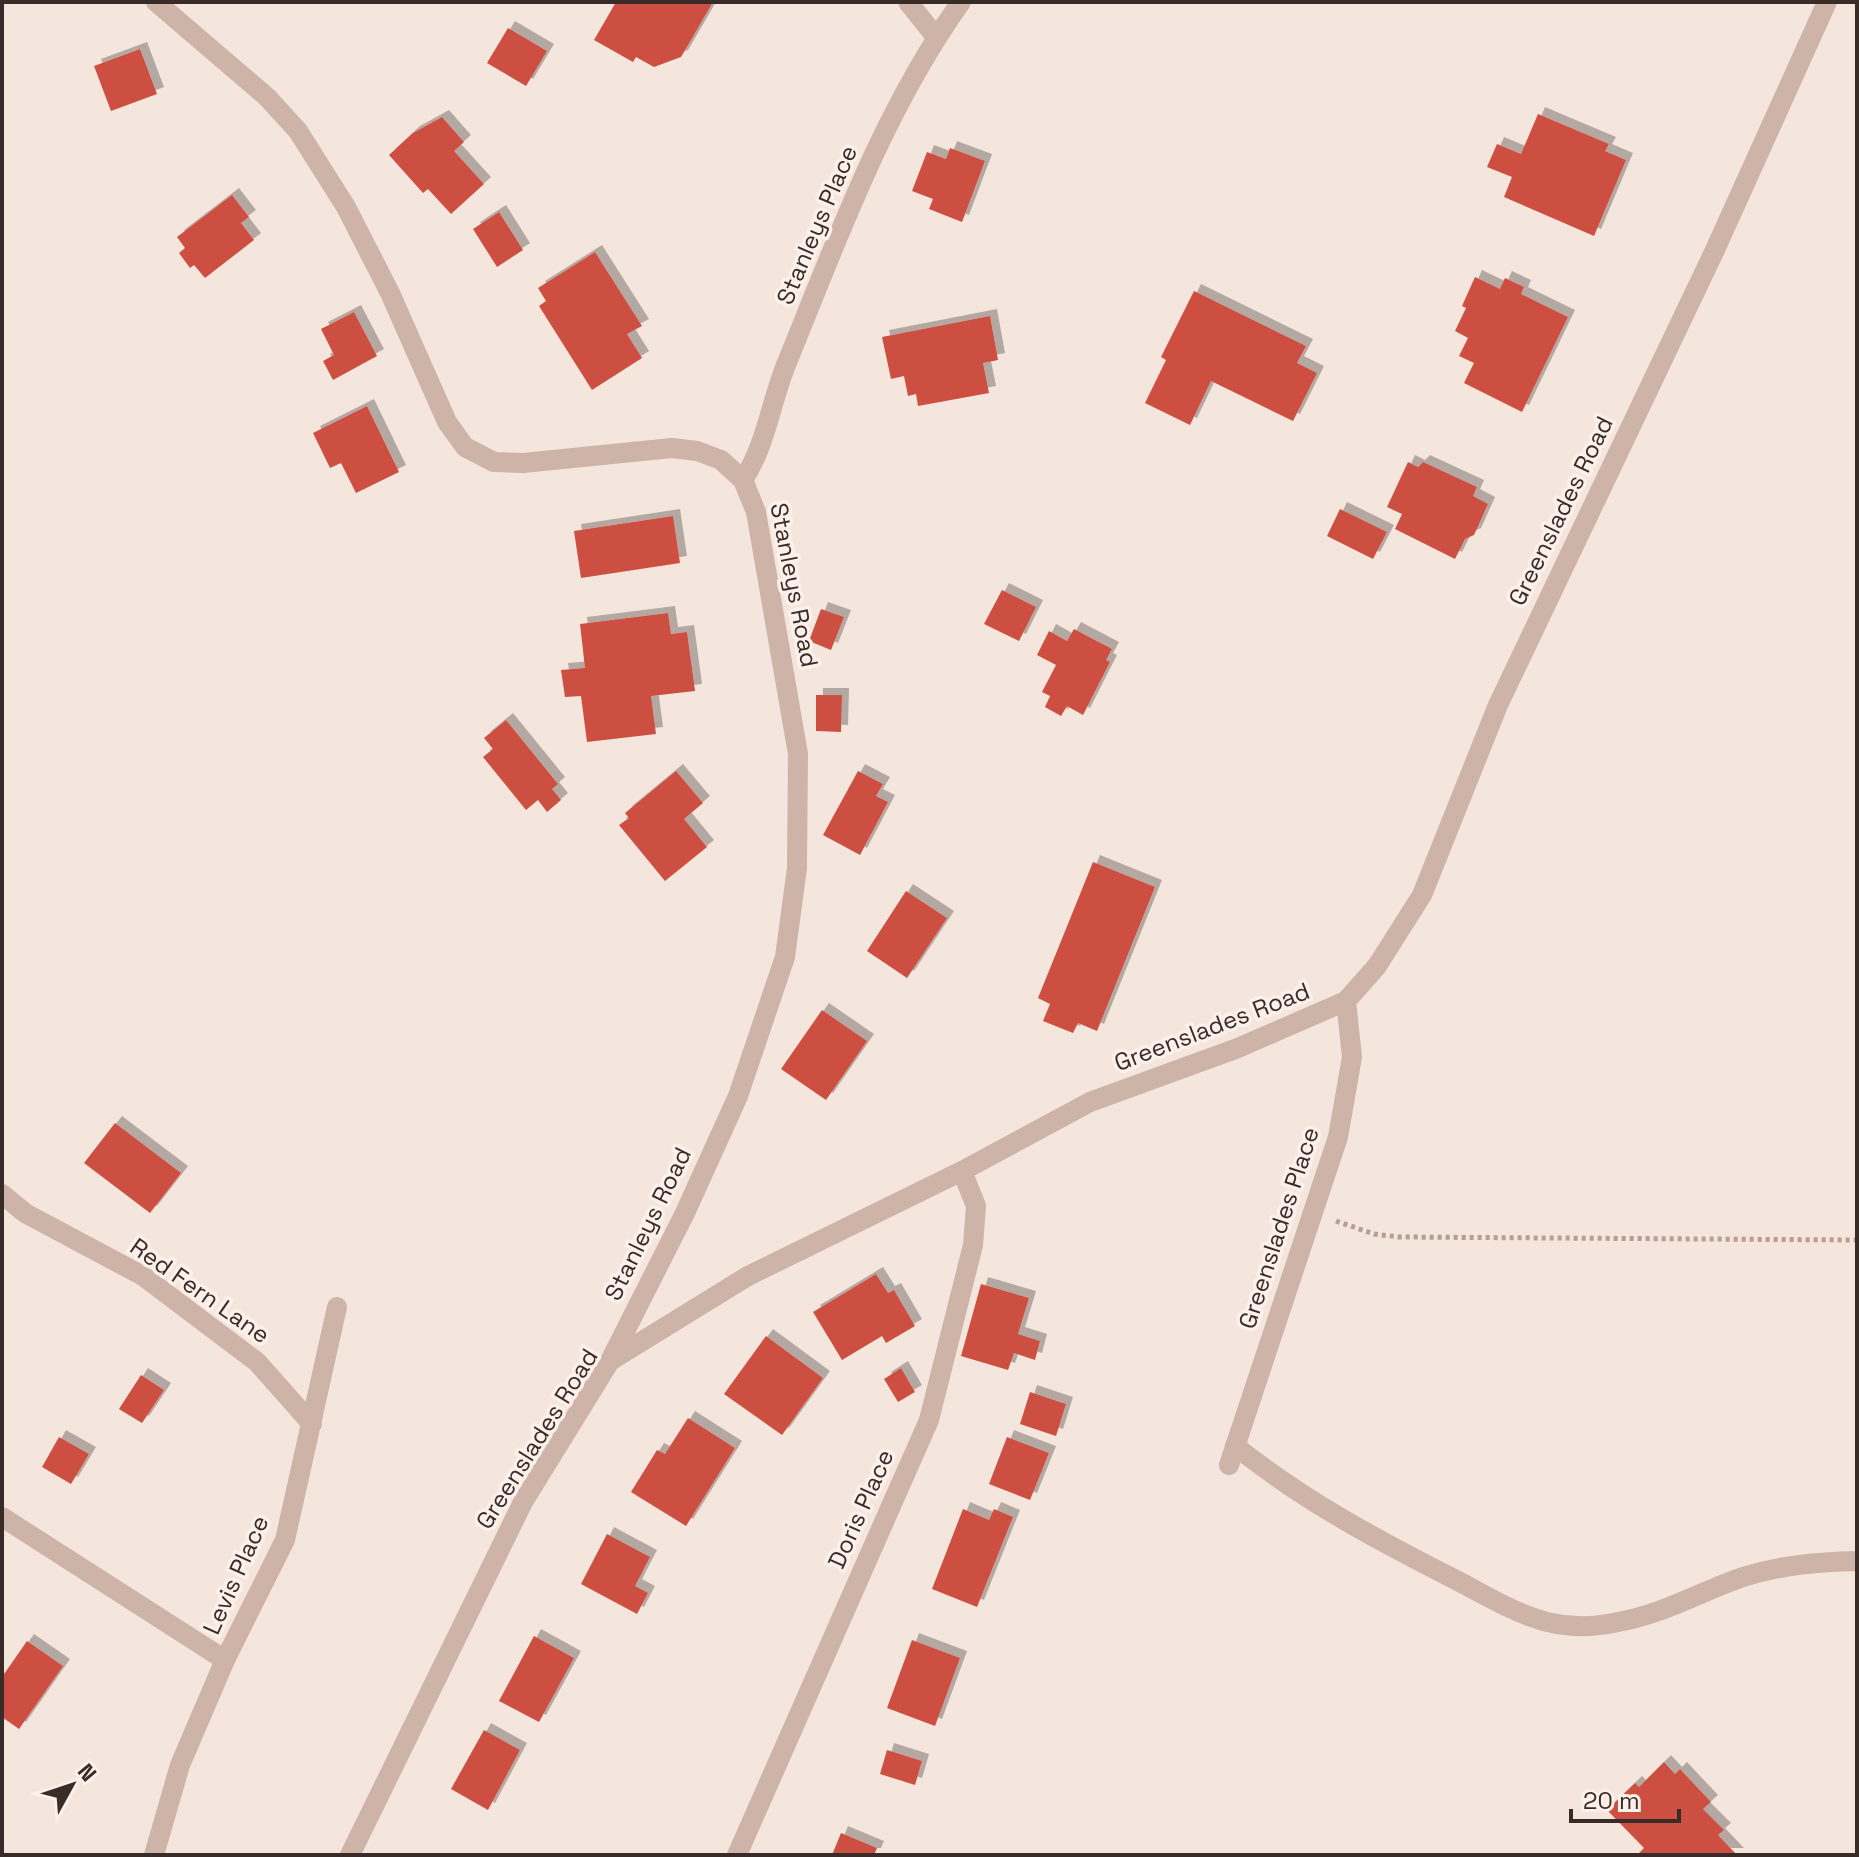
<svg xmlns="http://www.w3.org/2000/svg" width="1859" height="1857" viewBox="0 0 1859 1857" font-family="'Space Grotesk',sans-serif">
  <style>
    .building { fill: #cc5042; filter: url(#shadow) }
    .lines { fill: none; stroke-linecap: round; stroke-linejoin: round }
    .path { stroke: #b99d92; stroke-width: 5; stroke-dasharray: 4 4; stroke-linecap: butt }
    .service { stroke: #cdb3a8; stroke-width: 20 }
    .minor { stroke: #cdb3a8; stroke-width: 20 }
    .labels { text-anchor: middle; stroke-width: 7; stroke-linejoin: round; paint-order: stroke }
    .street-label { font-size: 24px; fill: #392b28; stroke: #fbf0ea }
  </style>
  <defs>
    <filter id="shadow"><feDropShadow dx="7" dy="-7" stdDeviation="0" flood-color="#0004"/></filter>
  </defs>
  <rect width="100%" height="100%" fill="#f4e6dd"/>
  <path class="building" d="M616,2H713L681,57L654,67L636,57L633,62L594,40Z
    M508,28L547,51L526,86L487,63Z
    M140,49L157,94L111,111L94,66Z
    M1538,114L1609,144L1605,151L1626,160L1594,236L1504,197L1512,177L1487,167L1497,144L1521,154Z
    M442,117L464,142L454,151L484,184L451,214L428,189L423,193L389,155L413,133Z
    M950,148L985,161L962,222L929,209L933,199L912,191L927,152L946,159Z
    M232,195L249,217L241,223L254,240L205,278L194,265L190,268L179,253L185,248L177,237Z
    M499,212L523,250L497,267L473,229Z
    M595,252L642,326L627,334L642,358L592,390L539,306L546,301L538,288Z
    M1475,277L1500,289L1505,278L1524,287L1521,294L1568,317L1522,412L1464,383L1474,363L1459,356L1468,338L1455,331L1466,308L1462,306Z
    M1194,291L1306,346L1297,363L1317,373L1293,421L1211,381L1190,425L1145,403L1166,360L1161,357Z
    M354,312L377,356L333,380L323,361L334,355L321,329Z
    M990,316L998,360L983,363L989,393L918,406L916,394L908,396L904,376L891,379L882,337Z
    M367,406L399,472L356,493L341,463L330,468L313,433Z
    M1408,462L1418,467L1423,462L1477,487L1473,496L1488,504L1474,535L1465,539L1455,559L1395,529L1402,514L1387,507Z
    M1340,509L1387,532L1373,559L1327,536Z
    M673,516L680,563L581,578L574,531Z
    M1002,590L1036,607L1019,641L984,624Z
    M821,609L844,617L831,650L809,641Z
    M668,613L671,634L687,632L695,691L651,696L656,734L587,742L581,696L565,697L561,670L585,668L580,624Z
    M1074,629L1112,649L1106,660L1110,662L1083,715L1067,706L1061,716L1045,707L1050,696L1042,692L1056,665L1037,655L1049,631L1067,641Z
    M816,695H842L841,732L816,731Z
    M506,720L558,784L552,789L561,800L547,812L538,800L526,810L483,757L493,749L484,738Z
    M676,771L703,803L684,819L707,847L665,881L619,825L629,818L625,813Z
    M858,771L883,784L876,796L888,802L860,855L823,835Z
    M1093,862L1155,887L1097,1031L1078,1023L1073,1033L1043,1021L1050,1004L1038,998Z
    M906,891L947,918L907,978L867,951Z
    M822,1010L867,1041L826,1100L781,1069Z
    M115,1123L181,1173L150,1213L84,1163Z
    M876,1274L888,1293L894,1290L915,1326L886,1343L882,1336L842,1360L813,1312Z
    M981,1284L1029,1298L1018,1334L1040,1341L1035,1360L1014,1353L1008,1370L961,1356Z
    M766,1336L823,1378L782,1435L724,1394Z
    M901,1368L915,1392L898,1402L884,1379Z
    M141,1375L164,1390L142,1423L119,1409Z
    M1030,1392L1066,1404L1056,1436L1020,1424Z
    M688,1418L735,1448L686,1526L631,1492L657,1450L665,1454Z
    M59,1437L89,1454L71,1484L42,1467Z
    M1007,1437L1049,1453L1030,1500L989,1484Z
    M963,1509L989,1520L994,1509L1013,1517L977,1607L932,1589Z
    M607,1534L650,1557L635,1586L648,1593L637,1614L581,1584Z
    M534,1636L574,1658L539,1722L499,1701Z
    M912,1640L960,1658L935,1726L887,1708Z
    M27,1641L63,1666L19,1729L2,1717V1677Z
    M484,1730L520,1750L488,1810L451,1789Z
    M887,1750L922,1761L915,1785L880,1774Z
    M1664,1762L1675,1774L1680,1769L1711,1802L1703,1809L1724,1830L1718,1835L1737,1855H1637L1644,1848L1607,1810L1635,1783L1639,1787Z
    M841,1833L877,1848L874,1855H832Z"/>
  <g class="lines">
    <path class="path" d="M1336,1221L1374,1234L1399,1237L1857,1240"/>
    <path class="service" d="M1235,1446C1306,1502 1377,1540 1458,1581C1487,1596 1519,1616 1552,1623C1574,1628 1595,1627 1618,1622C1661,1615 1702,1591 1743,1577C1781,1565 1818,1562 1857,1561"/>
    <path class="minor" d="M156,2L267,97L298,131L346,207L390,293L447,422L465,447L494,462L523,463L672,448L697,451L721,460L743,480L756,512L798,754L797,868L785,957L738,1096L685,1213L610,1361
      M908,2L936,37
      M743,480C767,444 771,399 788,360C838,237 884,110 961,2
      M2,1194L25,1213L143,1276L257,1362L312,1424
      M1229,1465L1338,1137L1352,1057L1346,1001
      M2,1517L225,1660
      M154,1855L180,1765L225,1660L285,1540L337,1307
      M350,1855L523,1502L610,1361L748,1276L962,1171L1090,1102L1238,1048L1346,1001L1377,966L1422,895L1498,705L1714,252L1827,2
      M737,1855L929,1420L973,1245L976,1206L962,1171"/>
  </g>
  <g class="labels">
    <g class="street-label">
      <text transform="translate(817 225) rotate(-67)" y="8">Stanleys Place</text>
      <text transform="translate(1561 511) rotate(-64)" y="8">Greenslades Road</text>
      <text transform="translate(794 585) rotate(79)" y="8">Stanleys Road</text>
      <text transform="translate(1212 1027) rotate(-21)" y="8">Greenslades Road</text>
      <text transform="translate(648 1224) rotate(-64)" y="8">Stanleys Road</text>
      <text transform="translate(1279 1228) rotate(-72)" y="8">Greenslades Place</text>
      <text transform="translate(200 1291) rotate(35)" y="8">Red Fern Lane</text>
      <text transform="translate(537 1439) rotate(-58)" y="8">Greenslades Road</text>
      <text transform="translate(861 1509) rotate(-66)" y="8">Doris Place</text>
      <text transform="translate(236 1575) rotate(-66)" y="8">Levis Place</text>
    </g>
  </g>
  <rect width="1859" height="1857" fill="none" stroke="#392b28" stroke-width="8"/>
  <g transform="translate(72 1785) rotate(50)" stroke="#fbf0ea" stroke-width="6" paint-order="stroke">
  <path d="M0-6L14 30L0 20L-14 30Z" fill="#392b28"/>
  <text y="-12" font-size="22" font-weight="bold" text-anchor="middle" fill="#392b28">N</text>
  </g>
  <path d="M1571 1809v12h108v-12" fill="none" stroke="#392b28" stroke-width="4"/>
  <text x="1583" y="1809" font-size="24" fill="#392b28" stroke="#fbf0ea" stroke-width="6" paint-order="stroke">20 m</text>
</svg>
